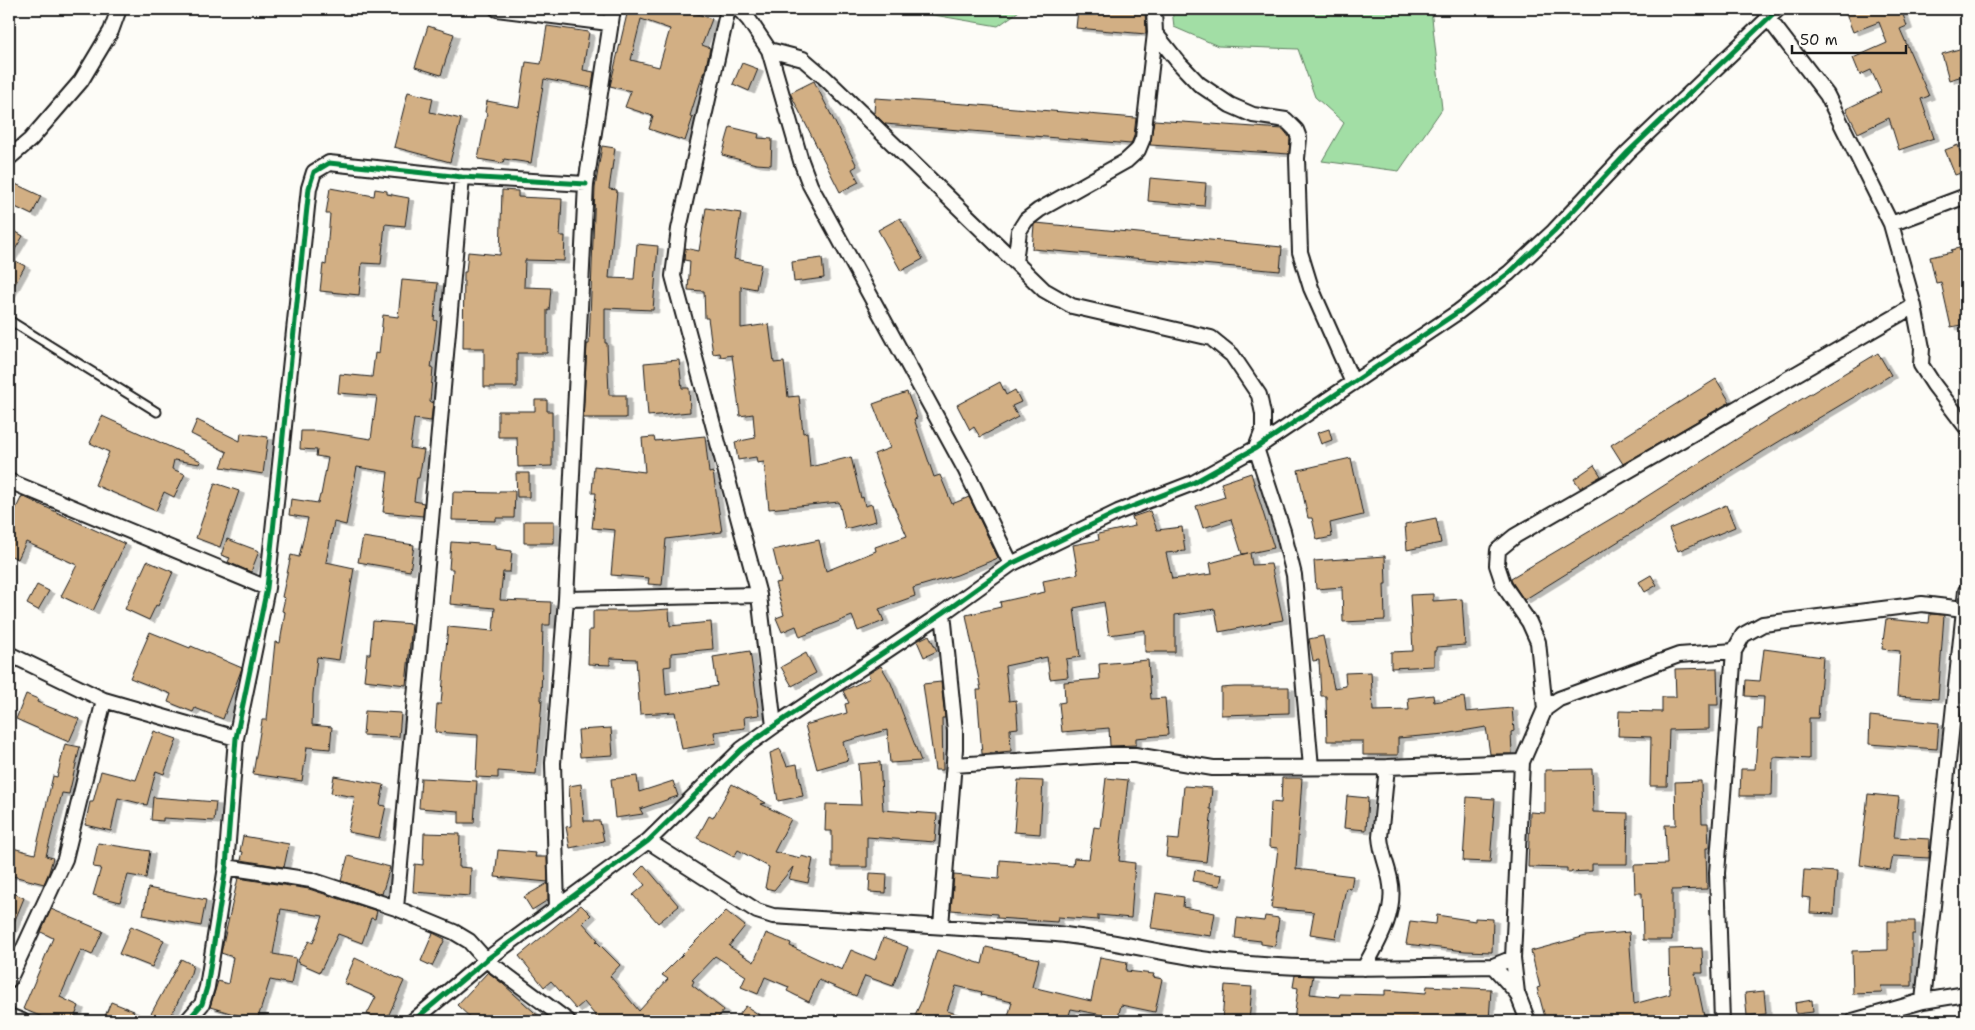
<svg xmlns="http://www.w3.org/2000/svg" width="1975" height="1030" viewBox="0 0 1975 1030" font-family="'Shantell Sans',sans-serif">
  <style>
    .green { fill: #a2dea5; stroke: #5f7d60 }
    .building { fill: #d2af84; stroke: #1c1c1c; fill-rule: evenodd; filter: url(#shadow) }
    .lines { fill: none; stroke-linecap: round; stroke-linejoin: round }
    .lane-casing { stroke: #1c1c1c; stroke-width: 11 }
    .street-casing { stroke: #1c1c1c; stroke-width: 18 }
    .lane { stroke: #fdfcf7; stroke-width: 7 }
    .street { stroke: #fdfcf7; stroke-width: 14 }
    .cycleway-casing { stroke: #fdfcf7; stroke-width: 8 }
    .cycleway { stroke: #00873e; stroke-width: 5 }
  </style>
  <defs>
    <filter id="shadow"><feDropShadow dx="5.5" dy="3" stdDeviation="0" flood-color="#0004"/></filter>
  </defs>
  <rect width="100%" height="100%" fill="#fdfcf7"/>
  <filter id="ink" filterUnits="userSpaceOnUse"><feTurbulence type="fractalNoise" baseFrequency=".02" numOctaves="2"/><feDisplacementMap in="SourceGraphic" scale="10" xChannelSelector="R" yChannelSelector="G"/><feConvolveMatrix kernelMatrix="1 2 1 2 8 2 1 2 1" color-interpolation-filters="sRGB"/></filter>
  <g filter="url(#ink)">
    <path class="green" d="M899,9H1022L998,26Z
      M1172,9H1431L1442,109L1399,171L1322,161L1344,123L1315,97L1298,49L1218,46L1174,27Z"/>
    <path class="building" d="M622,9H684L712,19L702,45L710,48L705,71H704L690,116L693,117L685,141L649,129L653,116L625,107L631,91L610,86L627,14L621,12ZM641,19L670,29L659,67L631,60Z
      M1078,9H1145L1146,34L1076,28Z
      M1844,9H1901L1907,26L1900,29L1929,96L1921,99L1934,138L1899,150L1889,118L1858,133L1846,109L1881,92L1871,70L1860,75L1853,58L1887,43L1879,22L1853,32Z
      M428,26L454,34L441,75L415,67Z
      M547,26L589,32L583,70L594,72L592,88L544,79L531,163L504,159L503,163L478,159L487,113L485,112L487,101L519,107L526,62L541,64Z
      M1966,47V75L1949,80L1942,54Z
      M742,63L758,69L749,91L733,84Z
      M814,81L857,166L852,169L859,182L840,192L790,93Z
      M408,92L433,98L430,112L461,119L450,162L394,147Z
      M875,98L966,104L1136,118L1134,136L1131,144L885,124L874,113Z
      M1154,120L1283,129L1290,138L1289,154L1150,145Z
      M730,127L759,134L758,138L772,139L771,165L756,164L722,155Z
      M1958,145L1966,171L1955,175L1945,150Z
      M602,146L615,148L609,189L617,190L609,278L634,279L637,244L658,246L653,310L605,308V343H607L609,395H626V418H583L587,344H589L595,188Z
      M1150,178L1206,183L1204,206L1148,201Z
      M9,181L41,196L32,215L9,204Z
      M330,188L374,196L375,189L387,191V194L409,198L405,226L385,224L381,264L362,263L359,295L320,291L323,264L326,265L330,214H326Z
      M502,190L518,191V197L562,199L560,236H565L564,261L525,260L524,287L551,288L549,311L547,310V353H517V387H484V348H463L464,272H466L468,252L500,255Z
      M706,208L741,213L734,259L761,264L756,289L741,286V328L769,324L774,363L784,362L788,397L799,396L803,433L807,432L810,467L851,457L861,498L863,497L865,506L872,504L876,521L845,529L839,502L769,509L764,462L757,463L756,457L738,460L735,442L755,438L753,414L740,416L732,355L721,357L720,353L713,354L708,318H705L704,291L688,290L690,261L684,260L685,248L699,251Z
      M900,218L923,259L901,271L878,230Z
      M1036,223L1282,247L1280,271L1032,249L1034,225Z
      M9,228L23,236L10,258L25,266L9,295Z
      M1963,247L1964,250L1966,249V324L1951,327L1941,282L1936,283L1930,257L1952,252L1951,250Z
      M822,258L824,278L794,282L792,262Z
      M402,280L438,283L434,320L437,321L431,368H433L430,402H433L431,421L414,419L410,448L424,450L419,478H417L414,501L424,503L423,516L383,512L388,472L357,467L346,525L334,522L326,562L354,568L339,660L317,657L313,694L312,725L332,727L330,749L307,747L302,781L253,774L262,720H267L275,642L280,643L285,612L282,611L285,598L282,597L291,555L299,557L308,518L289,515L291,499L318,503L320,495H321L328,458L316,456L317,450L300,449L301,431H320L371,439L377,396L338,393L340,374L372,377L375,353L379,354L383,315L398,317Z
      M1878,353L1891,375L1775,444L1524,600L1512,582L1511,578L1624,511L1762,423Z
      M679,360L682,388H689L690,412L648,416L644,363Z
      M1716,379L1730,402L1623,464L1611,445Z
      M1000,382L1006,395L1015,390L1021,402L1012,406L1018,417L980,437L974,427L970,430L957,405Z
      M907,392L917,418L914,419L934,477L940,475L952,504L969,497L998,558L957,575L913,588L915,596L879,609L884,621L858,631L852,616L800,637L796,626L782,632L776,618L784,615L775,583L781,582L773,550L819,540L826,571L876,551L875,547L907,536L885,486L874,454L890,448L873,404Z
      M535,400H547V411H552V466L518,467L517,437H498V411H535Z
      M102,416L201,461L200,464L174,460L172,469L185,474L174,497L164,492L156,511L95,485L109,452L90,443Z
      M197,420L240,441L241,433L268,437L263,474L221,467L227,452L191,434Z
      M1329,429L1332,440L1321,444L1317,433Z
      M705,436L709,473L713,472L722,532L666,539L662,585L648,584L649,578L611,575L615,530L592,528L596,493H592L594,466L645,472L642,438L654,437L655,441Z
      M1351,458L1363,515L1330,523L1332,537L1317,540L1312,518H1308L1298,470Z
      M1594,465L1601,476L1580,488L1574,479Z
      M516,473H529V497H517Z
      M1251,473L1274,548L1250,553L1252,565L1271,564L1283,620L1219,632L1215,609L1175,615V652H1145V630L1109,635L1104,602L1074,608L1080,657L1066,659L1068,677L1050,679L1047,657L1005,666L1009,701L1016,700L1018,728L1010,729L1011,751L982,754L977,690H981L966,615L1001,607L1000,602L1045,592L1043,581L1078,574L1073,545L1099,540L1098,534L1135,526L1132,517L1150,511L1157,530L1182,527L1185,551L1166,553L1172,579L1212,574L1210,563L1248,553L1242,554L1231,519L1203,528L1196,506L1225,497L1221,483Z
      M215,483L239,491L220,547L196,538Z
      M499,491H515L514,518H496V521L452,520L453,492L499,493Z
      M22,496L125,544L93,611L61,596L77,565L26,542L18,559L9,555V523Z
      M1726,505L1735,527L1678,551L1669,529Z
      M1436,518L1441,543L1407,550L1405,524Z
      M524,521H554V543H524Z
      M363,537L414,545L410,571L358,562Z
      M227,539L259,551L251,572L228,562L230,558L221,555Z
      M451,542L495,545V549L512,551L510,572H503L500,600L551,602L550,625H543L541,700H542L536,774L498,771V778L476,777L478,735L435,732L437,704H441L448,627L493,631L495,608L450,604L453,569H449Z
      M1385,556L1386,584H1384L1385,620L1343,622L1342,587L1316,589L1314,561Z
      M147,561L173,572L158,606L156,605L149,620L125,609Z
      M1651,575L1657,585L1645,592L1639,582Z
      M37,585L49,591L38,610L27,604Z
      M1433,594V601L1462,599L1465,645L1436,647V651H1434V666L1391,668V652L1413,651L1410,595Z
      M669,609L670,626L711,622L713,649L671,653V666L664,667L666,695L717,686L713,657L750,651L759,715L744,717L745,728L714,732L716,743L682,749L675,712L640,714L636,659L610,658V665L588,664L589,630H593V611H637Z
      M1930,614L1944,615L1938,699L1897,696L1900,651L1882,649L1886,619L1929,623Z
      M373,621L412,624L406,685L364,680L367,654H370Z
      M150,632L190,648L191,646L242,668L223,719L195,708L193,712L168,702L171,694L130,678Z
      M929,635L937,651L924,657L917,641Z
      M1323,636L1334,688L1346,686L1345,673L1371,672L1373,711L1409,710L1408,698L1433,695L1434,702L1464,697L1466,712L1512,708L1514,731L1511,732L1512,754H1490L1486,727L1445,734L1398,738V755H1363V741H1327L1326,696H1321L1319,660L1313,661L1309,639Z
      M1764,649L1823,657L1818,718H1809V759L1773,757L1772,796H1740L1741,769H1755L1758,729H1762L1764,697L1745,696L1746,680L1760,681Z
      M806,653L816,673L792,686L781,667Z
      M1148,660L1151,699L1165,698L1168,735L1136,738V745L1110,746L1109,728L1062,732L1059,703L1065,702L1064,682L1100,679L1099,664Z
      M881,666L891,683L921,761L890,763L887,730L843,742L848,760L817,769L805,725L847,713L845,704L849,703L843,691L870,678L868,674Z
      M1717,668L1718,705H1709V729L1669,730L1667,786H1650L1651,737L1618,736L1619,711L1662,712V697H1676L1675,669Z
      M941,682L945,718H942L943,770H935L923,684Z
      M1234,687H1289V713L1221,715V688Z
      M26,694L38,699L37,702L79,719L69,742L16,719Z
      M365,711L401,713L399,737L363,735Z
      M1870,716L1939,723L1937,749L1869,744Z
      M611,728L613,755L580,757L578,730Z
      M154,731L177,739L164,774L156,771L147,805L118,798L111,831L85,825L90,802H93L101,771L136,780Z
      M65,744L80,747L69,794L62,793L46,856L53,858L49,872L44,884L9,875V847L35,854L53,776L57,777Z
      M780,749L787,766L797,764L803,796L778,801L770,753Z
      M880,762L883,810L937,814L935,842L867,837V867H832V831H825L826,804L861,805L858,764Z
      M1592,769L1593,812L1628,813L1627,864H1592V871L1567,872V868L1528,867L1530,812L1545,813V770Z
      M334,776L384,785L380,805L386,806L379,838L348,832L355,797L331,793Z
      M637,776L639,792L673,781L678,796L640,809L643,814L615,818L611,779Z
      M421,778L477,781L474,823H459V811L419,808Z
      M1106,778L1128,780L1119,861L1135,863L1131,918L1098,915V920L1058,917L1057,922L997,918V914L951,910L954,875L999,879L1000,860L1073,866L1074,858L1089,859L1094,827L1100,828Z
      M1282,778H1302L1296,869L1353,876L1351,889L1346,888L1336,938L1310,934L1314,912L1271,908L1278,848L1269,847L1271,802L1281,803Z
      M1018,780L1043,781L1040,834L1014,832Z
      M1701,781L1702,823H1708L1709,848H1706L1707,889L1672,890V940H1643L1642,893H1635L1634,865L1667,864L1665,825H1676L1675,782Z
      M581,784L584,821H600L604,841L570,848L566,827L571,826L569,786Z
      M732,784L766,803L761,804L791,819L774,852L801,858V856L813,859L808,883L789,879L793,867L774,890L765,888L769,867L738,850L734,857L697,838L709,816L713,818Z
      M1184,786L1212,788L1210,809H1212L1206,862L1166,857L1168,839L1179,840Z
      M1868,794L1899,797L1894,837L1930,839L1929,858L1893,856L1890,870L1860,865Z
      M1347,796L1368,798L1366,830L1344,828Z
      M153,797L216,802L214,821L163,818V821L151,820Z
      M1467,797L1495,799L1490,862L1463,861Z
      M424,833L460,834L459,867L471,868L470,896L413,892L415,864L423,865Z
      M243,836L289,844L284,867L241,860L243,852L240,851Z
      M98,843L150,851L146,878L128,875L120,902L93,895L101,868L93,867Z
      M498,850L536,853L535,857H547L548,882L495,877Z
      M348,856L390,867L382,894L341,881Z
      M644,865L679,906L658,923L633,895L645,885L635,874Z
      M1195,870L1222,875L1220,886L1193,881Z
      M1804,870L1837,872L1834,914L1810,913L1811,898L1802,897Z
      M870,873L887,874L886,893L869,892Z
      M238,878L309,889L377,911L375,919L371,918L362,943L338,934L320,972L297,962L309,941L313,943L323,916L281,909L273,954L296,958L291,984L270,980L257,1021L210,1007L218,981L228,984L233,957L221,953Z
      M548,883V900L532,910L524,897Z
      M148,888L206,900L201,926L143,915Z
      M9,891L24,898L9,935Z
      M1156,893L1184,897L1183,907L1215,913L1211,936L1151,928Z
      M581,905L591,915L583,923L598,940L596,941L620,965L610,976L639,1011L668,979L662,975L726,911L745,926L729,946L754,962L766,933L791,943L790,946L842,970L851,950L875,960L883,938L908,947L893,986L865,976L856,996L819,980L809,1002L787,991L789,987L765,977L758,994L741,987L746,976L715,956L692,980L694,981L692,985L724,1010L715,1021H600L584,1002L576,1009L551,981L544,987L519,956Z
      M51,909L103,931L92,955L81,950L60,997L79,1006L73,1021H52L23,1009L53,938L41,932Z
      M1437,915L1475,921V918L1493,919L1492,952L1465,951L1406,944L1410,921L1436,924Z
      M1265,916L1279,918L1275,946L1261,944V941L1235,938L1237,918L1264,921Z
      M1888,921H1915V934H1912V986H1881L1882,993L1853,994L1852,951L1888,950Z
      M131,926L164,940L152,967L119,954Z
      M1629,932L1634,1004L1670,994L1669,949L1702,948L1703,973H1695L1705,1021H1546L1537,988L1540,987L1531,951L1586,936Z
      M433,933L445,939L432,966L421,961Z
      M986,947L1039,959L1032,987L1091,1001L1100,957L1127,962L1126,971L1154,974L1153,977L1162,979L1155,1012L1121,1005L1118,1018L1071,1009L1067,1021H1023L1008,1017L1012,1002L981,995L982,992L956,986L947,1011L970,1018L969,1021H934L915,1015L921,1002L937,950L982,964Z
      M355,958L404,981L386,1021H380L367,1014L376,997L344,983Z
      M181,959L193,965L191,973L169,1021H147Z
      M488,972L503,984L544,1021H474L457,1005Z
      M1295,975L1313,976L1310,994L1339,997L1340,994L1385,995V990L1426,993L1427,986L1491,989L1489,1021L1411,1018V1021L1350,1019V1021H1294L1298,988L1293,987Z
      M1225,985L1252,987L1249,1021H1222Z
      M1764,991L1766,1014L1747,1016L1745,993Z
      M1812,1000L1813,1012L1796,1014L1795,1003Z
      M111,1002L134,1011L130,1021H103Z
      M746,1006L768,1021H748L739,1015Z"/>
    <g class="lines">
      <g class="lane-casing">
        <path id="lane" d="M9,320L157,412"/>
      </g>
      <g class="street-casing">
        <path id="street" d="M497,9L609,23
          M728,9L679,229L673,276L759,595L774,726
          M739,9L749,20L769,50L801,161L810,185L966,471L1011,564
          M1765,9L1768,18L1827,95L1891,224L1914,306L1922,348L1921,365L1934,385L1966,427
          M1155,33L1179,63L1199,84L1230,105L1253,115L1286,120L1296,130L1299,138L1297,158L1300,252L1311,288L1353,383
          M769,50L803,59L824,77L1044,290L1072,306L1211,338L1232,355L1259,395L1263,414V430L1256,448L1283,531L1294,575L1311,767
          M9,158L30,140L81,81L111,31L119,9
          M1891,224L1966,196
          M1015,262L1019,231L1026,220L1039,210L1126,161L1138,150L1143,138L1155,33L1154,9
          M9,481L267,588
          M566,599L759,595
          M9,654L104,700L236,738
          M1545,709L1538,642L1529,622L1504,586L1497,565L1498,550L1515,536L1914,306
          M954,765L1109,755H1135L1213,768L1387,767L1522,762
          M648,841L757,911L773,916L1056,934C1108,939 1158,953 1209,960C1303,972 1398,967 1493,966L1513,958
          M226,867L311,880L396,908L454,932L469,941L486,960L568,1021
          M396,908L462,177
          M557,908L553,763L566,599L586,184L613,9
          M941,926L955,749V731L943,613
          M1493,966L1517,993
          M1364,968C1379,941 1397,911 1390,879C1387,865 1381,852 1380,837L1387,767
          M9,980L65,859L104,700
          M1923,1001L1966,591
          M9,1016L22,1021
          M187,1021L202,1004L207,987L226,867L236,738L267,588L309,188L314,172L329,163L462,177L586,184
          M413,1021L486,960L648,841L742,749L774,726L943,613L1011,564L1118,512L1193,483L1256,448L1458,312L1509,273L1554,231L1628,152L1778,9
          M1528,1021L1517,993L1513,958L1522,762L1545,709L1559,699L1679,655L1734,651L1743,635L1763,624L1922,604L1964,609
          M1722,1021L1717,873L1734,651
          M1853,1021L1923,1001L1966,994"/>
      </g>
      <use href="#lane" class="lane"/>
      <use href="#street" class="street"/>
      <g class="cycleway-casing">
        <path id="cycleway" d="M187,1021L202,1004L207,987L226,867L236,738L267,588L309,188L314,172L329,163L462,177L586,184
          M413,1021L486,960L648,841L742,749L774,726L943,613L1011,564L1118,512L1193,483L1256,448L1458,312L1509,273L1554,231L1628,152L1778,9"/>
      </g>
      <use href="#cycleway" class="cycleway"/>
    </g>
  </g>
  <rect width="1975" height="1030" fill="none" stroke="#fdfcf7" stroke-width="30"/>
  <rect x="15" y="15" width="1945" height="1000" fill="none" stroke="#1c1c1c" stroke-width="2" filter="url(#ink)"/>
  <path d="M1792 45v8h114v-8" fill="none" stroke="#1c1c1c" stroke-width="2.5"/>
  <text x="1800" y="45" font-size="15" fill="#1c1c1c" stroke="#fdfcf7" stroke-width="4" paint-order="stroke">50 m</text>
</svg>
